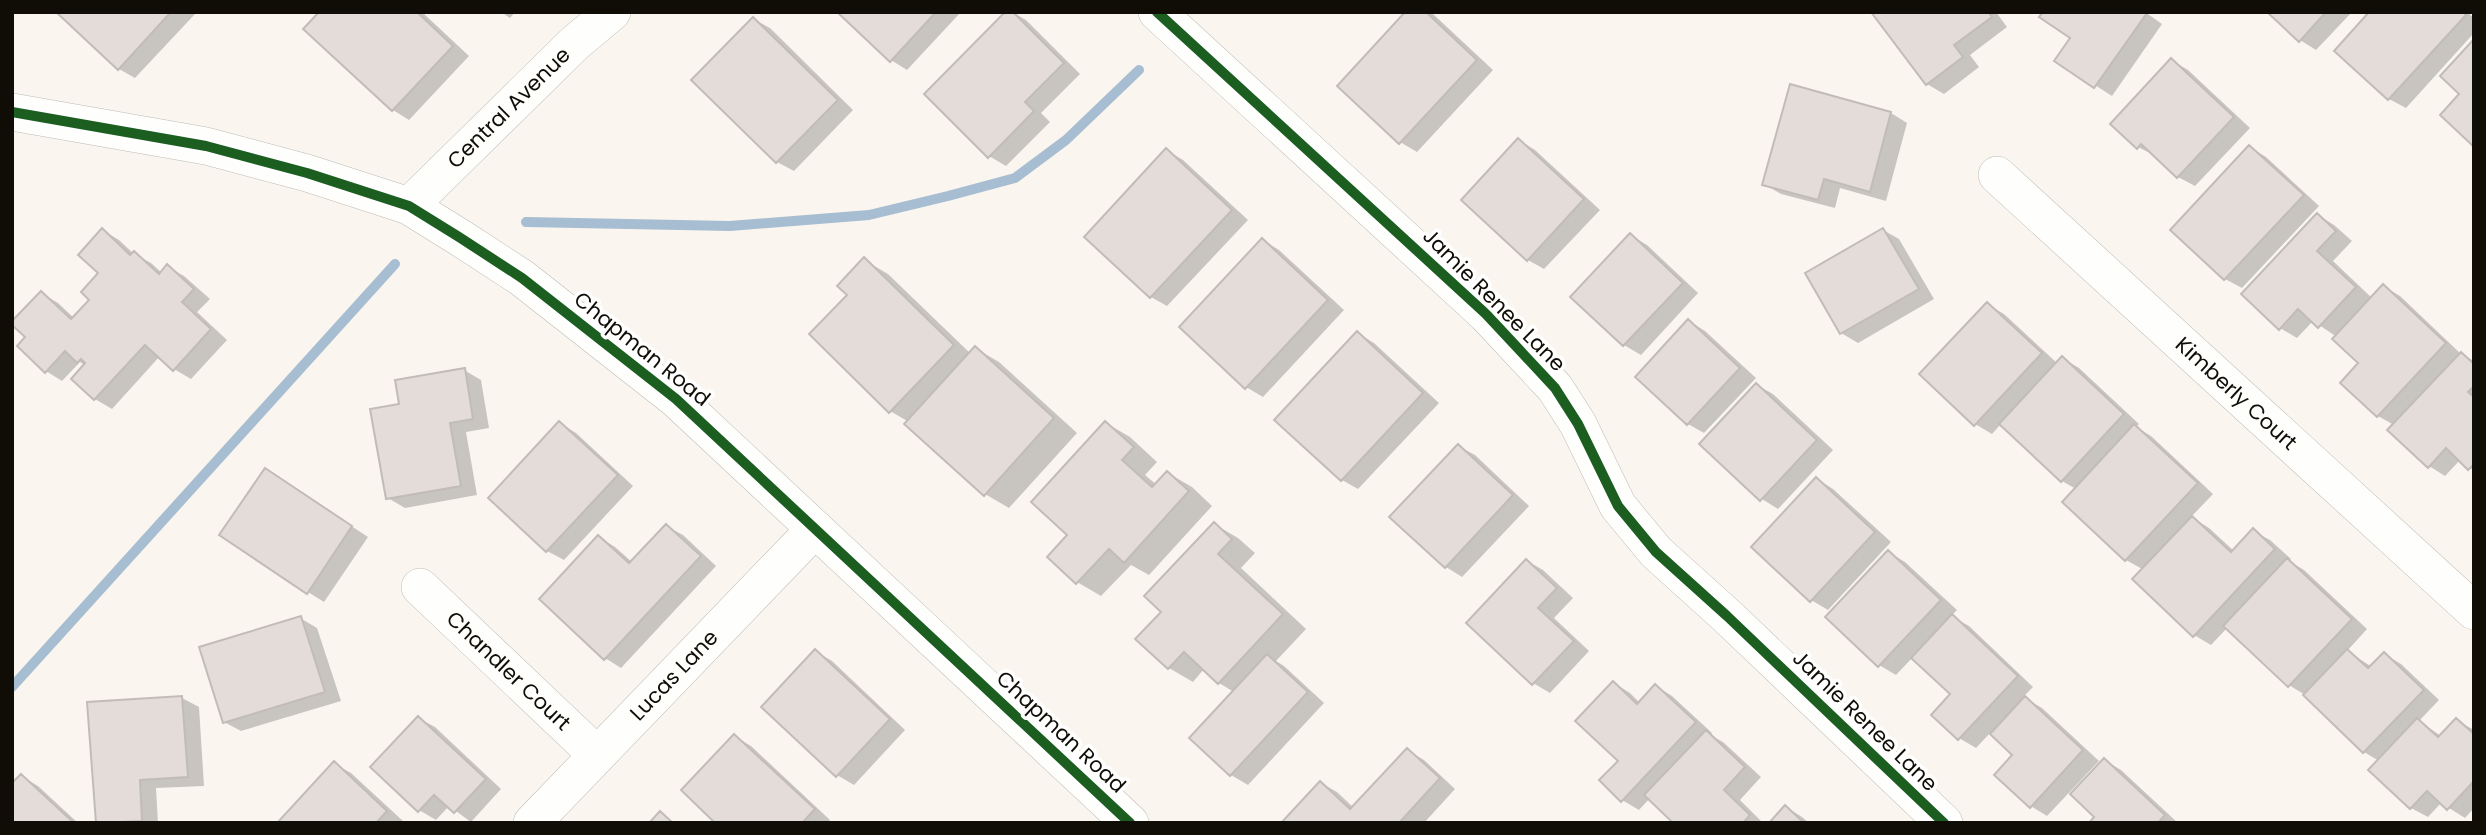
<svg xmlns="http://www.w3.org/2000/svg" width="2486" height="835" viewBox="0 0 2486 835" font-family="Poppins,sans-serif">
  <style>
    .shadow { fill: #0003 }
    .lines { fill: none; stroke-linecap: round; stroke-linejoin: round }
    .stream { stroke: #a7bdd1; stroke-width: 10 }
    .building { fill: #e3dcd8; stroke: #c2bcb8; stroke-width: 2 }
    .minor-casing { stroke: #bfbbb4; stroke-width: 38 }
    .minor { stroke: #fefefd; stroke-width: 37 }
    .cycleway-casing { stroke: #fff; stroke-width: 15 }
    .cycleway { stroke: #1b5e20; stroke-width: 10 }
    .labels { text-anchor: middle; stroke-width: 7; stroke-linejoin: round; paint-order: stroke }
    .street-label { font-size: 21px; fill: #100c06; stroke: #fff }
  </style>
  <rect width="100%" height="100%" fill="#faf6ef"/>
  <path class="shadow" d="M58,12H194L195,14L135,78L119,69Z
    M322,12H422L469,56L409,120L393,110Z
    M501,12H515L510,18Z
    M839,12H961L907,70L891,60Z
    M1012,12L1026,20L1080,74L1041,113L1050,122L1006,166L989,156Z
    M1408,12L1432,13L1493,70L1417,152L1400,142Z
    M1873,12H1996L2007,27L1970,55L1979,67L1944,94L1927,84Z
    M2145,12L2162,24L2112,96L2056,60L2072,38Z
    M2270,12H2352L2316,50L2300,40Z
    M2371,12H2467L2474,18V33L2406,108L2389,99Z
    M753,19L770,28L853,110L794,171L777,162Z
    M2171,60L2188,70L2250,128L2195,186L2178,177L2156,156L2138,147Z
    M1791,86L1891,113L1907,123L1886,201L1840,188L1835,208L1781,194L1764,184Z
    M1519,140L1535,150L1600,210L1544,269L1528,260Z
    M2250,147L2266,157L2319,206L2242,288L2225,279L2173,230Z
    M1166,150L1183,160L1248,220L1167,306L1151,297Z
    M2318,215L2334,225L2352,241L2333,261L2372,298L2383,286L2400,296L2461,354L2474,361V471L2460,460L2445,476L2429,466L2394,425L2378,416L2361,363L2337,337L2313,321L2297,338L2280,328Z
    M102,230L119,240L134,254L151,263L162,273L168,267L184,276L210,299L197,312L227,340L191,379L174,369L160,356L112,409L95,399L73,379L86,366L80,362L62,381L46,371L28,337L41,293L58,303L74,318L91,300L100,273Z
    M1883,230L1899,239L1934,299L1858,343L1841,333Z
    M1630,235L1647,245L1698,293L1641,355L1624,345L1573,297Z
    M1263,240L1279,250L1344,310L1263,397L1246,387Z
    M864,260L888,274L971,354L975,348L999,362L1077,433L1009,508L985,494L909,422L890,411L849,295Z
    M1987,304L2004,314L2057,363L2062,358L2079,368L2139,424L2136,427L2151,436L2213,494L2191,517L2209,528L2234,551L2253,531L2270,540L2291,559L2289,561L2304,570L2367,629L2347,651L2372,667L2384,654L2401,664L2439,700L2419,721L2441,736L2456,720L2474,730V808L2465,818L2441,803L2428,817L2411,808L2379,761L2364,752L2305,695L2289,685L2227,628L2211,645L2194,635L2144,570L2126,560L2076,489L2062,481L2001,424L1992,434L1975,424Z
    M1689,321L1705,331L1756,378L1704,433L1688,424Z
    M1357,333L1374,343L1439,403L1358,489L1342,480Z
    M464,370L481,380L489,428L466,432L477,495L405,508L388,498L401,405Z
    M1757,385L1773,394L1833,450L1778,509L1762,499Z
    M560,423L576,433L633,486L564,560L547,551Z
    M1106,423L1130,437L1157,462L1145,475L1157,485L1168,473L1192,487L1212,506L1149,575L1131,565L1101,596L1077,582L1069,535Z
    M1458,446L1475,455L1529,506L1462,577L1446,567Z
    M1817,479L1833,489L1891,542L1828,610L1811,600Z
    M282,480L368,537L324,602L308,592Z
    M1214,524L1238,538L1255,553L1241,568L1306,629L1276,661L1284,666L1324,703L1248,785L1231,775L1234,692L1219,683L1204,669L1193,682L1169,668L1163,612Z
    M666,526L683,535L716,566L621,668L605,658L599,537L615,547L632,562Z
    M1888,552L1905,562L1957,610L1951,616L1969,626L2033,687L2023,697L2042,708L2099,761L2047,816L2031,806L2015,755L1990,733L1976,748L1959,738L1953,694L1913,657L1896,675L1879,665Z
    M1527,561L1543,570L1573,598L1554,618L1589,651L1550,693L1533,683Z
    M300,618L317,628L341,701L241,731L224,722Z
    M815,651L832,661L905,730L854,785L837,775Z
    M1614,683L1630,693L1640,703L1656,686L1672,696L1712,733L1710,735L1723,742L1761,777L1740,800L1763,823H1676L1650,798L1639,810L1622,800Z
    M182,698L199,707L204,786L156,788L158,823H97Z
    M418,718L435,727L501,789L471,822L449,806L436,820L419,810Z
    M734,736L751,746L830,820L828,823H718Z
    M1407,750L1424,760L1455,789L1424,823H1284L1321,783L1337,792L1354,808Z
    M2104,760L2121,770L2178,823H2091L2097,817Z
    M334,764L351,773L403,821L279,823Z
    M21,776L38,786L78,823H12Z
    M1786,807L1802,817L1809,823H1771Z"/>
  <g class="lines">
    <path class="stream" d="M526,222L730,226L869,215L948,196L1015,178L1066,140L1139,70
      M12,687L395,264"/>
  </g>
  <path class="building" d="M56,12H171L118,70Z
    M319,12H417L453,46L392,111L303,29Z
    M837,12H936L890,62Z
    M1005,12H1013L1064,63L1025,102L1034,111L988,158L924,94Z
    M1405,12H1426L1477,60L1399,144L1337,86Z
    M1871,12H1988L1992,17L1954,45L1963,57L1926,85Z
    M2043,12H2145L2147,13L2094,88L2054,61L2070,38L2039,17Z
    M2267,12H2326L2299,42Z
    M2369,12H2463L2466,15L2388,100L2334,51Z
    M753,17L838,100L776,163L691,80Z
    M2474,39V147L2440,115L2459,94L2440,76Z
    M2171,58L2234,117L2177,178L2141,144L2137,149L2110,124Z
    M1790,84L1891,112L1870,192L1824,179L1818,200L1762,185Z
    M1518,138L1584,199L1527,261L1461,200Z
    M2249,145L2304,195L2224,280L2170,230Z
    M1166,148L1232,210L1150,298L1084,237Z
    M2317,213L2336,231L2317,251L2356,287L2318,328L2298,309L2279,330L2241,294Z
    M102,228L130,255L134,251L159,274L167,264L194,289L182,302L211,329L173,371L145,345L94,400L71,379L85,363L81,359L77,363L65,351L45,373L17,346L25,337L12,325V321L41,291L71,319L89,300L81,292L98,273L78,255Z
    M1883,228L1919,289L1840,334L1805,273Z
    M1630,233L1683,283L1623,346L1570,297Z
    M1262,238L1328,300L1245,389L1179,327Z
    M864,257L954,345L889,413L809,334L847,295L837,286Z
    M2383,284L2446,343L2377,417L2340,383L2358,363L2332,339Z
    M1987,302L2042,353L1974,426L1919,374Z
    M1688,319L1740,368L1687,425L1635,377Z
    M1357,331L1423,393L1341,481L1274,420Z
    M975,346L1054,418L984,496L904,424Z
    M2461,352L2474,364V386L2468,392L2474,397V464L2468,470L2446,448L2428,468L2387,430Z
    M2062,356L2124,414L2061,482L1999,424Z
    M465,368L473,419L450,423L461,486L386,499L370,409L399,404L395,380Z
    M1756,383L1817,440L1760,501L1699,444Z
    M559,421L618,475L546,552L488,498Z
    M1105,421L1134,447L1122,460L1152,487L1167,471L1189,491L1124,563L1109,549L1076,584L1047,557L1067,535L1031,502Z
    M2134,424L2198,483L2125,561L2062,502Z
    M1458,444L1513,495L1445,568L1389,517Z
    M265,468L352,526L307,594L219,535Z
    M1816,477L1875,532L1810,602L1751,547Z
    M2192,516L2231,552L2253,528L2275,549L2193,637L2132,579Z
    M1214,522L1232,539L1218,554L1283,614L1218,684L1184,652L1168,669L1135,639L1161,612L1144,596Z
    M666,524L701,556L604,660L539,599L598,535L629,563Z
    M1888,550L1941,600L1878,667L1825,617Z
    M2287,558L2352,619L2288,687L2223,626Z
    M1526,559L1557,588L1538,608L1574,641L1532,685L1466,623Z
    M1952,614L2018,676L1958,740L1931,715L1950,694L1911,658Z
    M301,616L325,692L223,723L199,647Z
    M815,649L890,719L836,777L761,707Z
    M2347,649L2368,668L2384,652L2424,690L2363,753L2303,695Z
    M1267,654L1308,692L1230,776L1189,738Z
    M1613,681L1637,704L1655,684L1696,722L1621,802L1599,780L1618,761L1575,721Z
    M182,696L188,777L140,780L142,821L96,823L87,702Z
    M2025,696L2083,750L2030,808L1994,775L2012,755L1990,734Z
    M418,716L486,779L454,813L434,795L418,812L370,767Z
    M2417,718L2438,737L2456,718L2474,734V781L2447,810L2427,791L2410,809L2368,770Z
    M1706,730L1745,767L1724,790L1750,815L1743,823H1673L1644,795Z
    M734,734L815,809L802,823H715L681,790Z
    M1407,748L1440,778L1399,823H1281L1320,781L1350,809Z
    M2104,758L2165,815L2158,823H2089L2094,817L2070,794Z
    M334,761L387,811L376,823H277Z
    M21,774L74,823H12V783Z
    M1785,805L1804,823H1769Z
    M660,811L673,823H649Z"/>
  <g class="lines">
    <g class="minor-casing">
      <g id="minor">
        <path d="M1157,12L1486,314L1555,388L1578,424L1618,506L1656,552L1727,616L1944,823"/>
        <path d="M12,112L206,146L307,173L409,206L459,237L522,278L676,399L1130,823"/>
        <path id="s1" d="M1997,175L2474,611"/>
        <path id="s2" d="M409,206L575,43L612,12"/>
        <path id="s3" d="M420,587L597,755"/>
        <path id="s4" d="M532,823L815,529"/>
      </g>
    </g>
    <use href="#minor" class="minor"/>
    <g class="cycleway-casing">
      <path id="cycleway" d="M1157,12L1486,314L1555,388L1578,424L1618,506L1656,552L1727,616L1944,823
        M12,112L206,146L307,173L409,206L459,237L522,278L676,399L1130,823"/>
    </g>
    <use href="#cycleway" class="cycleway"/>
  </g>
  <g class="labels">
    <g class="street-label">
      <text dy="7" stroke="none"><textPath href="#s2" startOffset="140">Central Avenue</textPath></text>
      <text transform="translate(1494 300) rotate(45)" y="7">Jamie Renee Lane</text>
      <text transform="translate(642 349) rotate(39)" y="7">Chapman Road</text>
      <text dy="7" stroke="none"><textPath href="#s1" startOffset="324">Kimberly Court</textPath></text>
      <text dy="7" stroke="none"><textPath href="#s3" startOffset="122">Chandler Court</textPath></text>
      <text dy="7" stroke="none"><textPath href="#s4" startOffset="205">Lucas Lane</textPath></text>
      <text transform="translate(1865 721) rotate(44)" y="7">Jamie Renee Lane</text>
      <text transform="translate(1061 732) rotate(43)" y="7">Chapman Road</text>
    </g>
  </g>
  <rect width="2486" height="835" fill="none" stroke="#100c06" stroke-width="28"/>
</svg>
